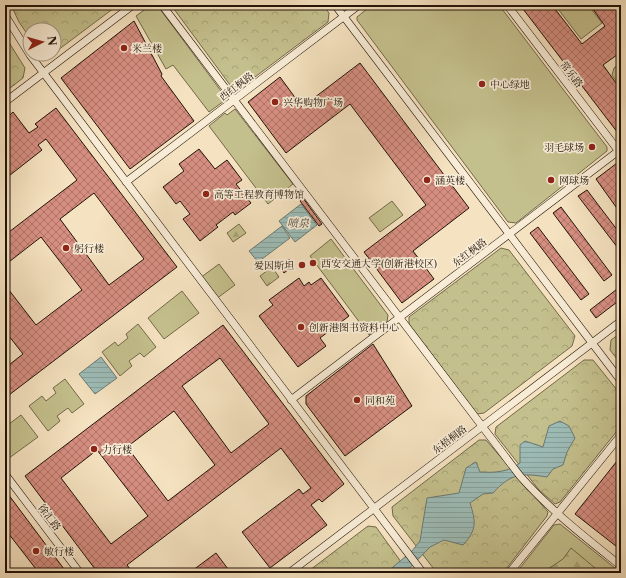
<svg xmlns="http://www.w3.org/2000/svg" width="626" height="578" viewBox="0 0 626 578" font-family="'Libre Caslon Text','Noto Serif SC',serif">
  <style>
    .grass { fill: #c4c08d; stroke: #72694a }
    .forest { fill: url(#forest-firs); stroke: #72694a }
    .park { fill: url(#park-crowns); stroke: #72694a }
    .water { fill: url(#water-rules); stroke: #6b7972 }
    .building { fill: url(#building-cross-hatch); stroke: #211208; fill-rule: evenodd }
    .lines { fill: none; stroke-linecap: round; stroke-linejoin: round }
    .secondary-casing { stroke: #211208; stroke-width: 8 }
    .secondary { stroke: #f8ecd6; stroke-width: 7 }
    .poi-dot { fill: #8f2418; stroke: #f8ecd6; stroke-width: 1.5 }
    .labels { text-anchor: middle; stroke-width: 3.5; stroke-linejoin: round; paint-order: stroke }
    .poi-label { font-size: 10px; fill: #211208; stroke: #f8ecd6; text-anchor: start }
    .street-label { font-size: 10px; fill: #211208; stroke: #f8ecd6 }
    .water-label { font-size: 11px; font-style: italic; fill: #4c4e46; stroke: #f8ecd6 }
  </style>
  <defs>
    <pattern id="forest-firs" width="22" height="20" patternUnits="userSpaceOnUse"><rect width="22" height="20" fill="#c4c08d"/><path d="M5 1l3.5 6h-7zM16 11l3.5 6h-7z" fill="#a8a478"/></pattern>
    <pattern id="park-crowns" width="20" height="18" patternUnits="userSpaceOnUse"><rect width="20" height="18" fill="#c4c08d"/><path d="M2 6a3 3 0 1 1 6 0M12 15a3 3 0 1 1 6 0" fill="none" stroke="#a8a478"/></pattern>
    <pattern id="water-rules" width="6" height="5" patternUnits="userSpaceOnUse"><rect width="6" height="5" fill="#9dbdb8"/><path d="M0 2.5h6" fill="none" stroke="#87a19d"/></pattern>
    <pattern id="building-cross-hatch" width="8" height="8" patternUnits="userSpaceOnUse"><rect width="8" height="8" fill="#d68e81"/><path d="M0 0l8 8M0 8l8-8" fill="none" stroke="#ad7368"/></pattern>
  </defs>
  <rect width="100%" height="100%" fill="#f5e2c0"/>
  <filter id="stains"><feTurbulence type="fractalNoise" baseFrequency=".005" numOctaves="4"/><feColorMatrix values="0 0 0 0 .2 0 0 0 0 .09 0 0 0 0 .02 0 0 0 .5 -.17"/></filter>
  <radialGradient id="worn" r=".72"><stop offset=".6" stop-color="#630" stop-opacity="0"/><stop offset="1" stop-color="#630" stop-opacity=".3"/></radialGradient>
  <path class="grass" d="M151,5H157L224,95V101L209,112L173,65L166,69L136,16Z
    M372,5H499L607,147V151L516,223L508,222L357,20V17Z
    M555,5H588L602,23L581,39Z
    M621,62V88L612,75L614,68Z
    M235,109L293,184L268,204L209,126L225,113L227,115Z
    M392,201L403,215L380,232L369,218Z
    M331,239L388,315L387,322L369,335L310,256Z
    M219,264L235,285L216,299L200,278Z
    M182,291L199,313L164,339L148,318Z
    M138,324L156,347L144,357L140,353L129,361L132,366L120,376L102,352L115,342L118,346L128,338L126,334Z
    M65,379L84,404L72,413L68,408L57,416L60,421L48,431L29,406L42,396L46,401L56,393L53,388Z
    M21,415L38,437L5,461V427Z
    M560,524L621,573H516L554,525Z"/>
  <path class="forest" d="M239,224L246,233L233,242L227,233Z
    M272,267L279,277L267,286L260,276Z
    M571,548L601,573H542L563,559Z"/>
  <path class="park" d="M11,5H118L54,53V30H30V38L19,22Z
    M171,5H323L329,13L328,22L239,89H233Z
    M5,36L25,68L23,78L5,92Z
    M501,248L509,250L575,336L572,346L484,413L477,414L409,324V317Z
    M621,333V364L610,350L611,340Z
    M584,360H593L621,395V426L560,502L555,504L539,490L495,434L496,427Z
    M479,440H486L548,512L547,516L503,573H437L393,516L392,507Z
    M368,526L376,527L409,573H306Z"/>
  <path class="water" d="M301,204L317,225L295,242L279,221Z
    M282,226L290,238L258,262L249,251Z
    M101,357L117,378L95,394L79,374Z
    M560,421L569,426L575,438L567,452L563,465L553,469L547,477C522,473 511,473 493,493L483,494L470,503C476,522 477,530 463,545L444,540L430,547L405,573H386L412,551L420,541L427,498L459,493L466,468L476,462L480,472C494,473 509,472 520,463V445L525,441L543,447L549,426Z"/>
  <path class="building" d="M520,5H552L582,44L605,26L590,5H621V52L603,65L621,90V137Z
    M134,21L162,74L161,76L194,121L130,169L61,78Z
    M360,63L469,208L413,251L434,279L402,303L364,252L426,205L350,104L286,153L248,102L280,77L302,107Z
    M56,108L177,267L5,398V368L23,354L5,331V285L36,325L82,290L41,237L5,265V235L77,180L46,139L38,145L42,150L5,179V119L13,112L29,133L38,127L35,124ZM94,193L144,259L109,285L60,219Z
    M199,149L215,169L227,160L242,180L236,184L251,203L235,215L233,212L216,225L218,227L200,241L183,219L190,214L180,201L176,204L163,187L184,171L179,164Z
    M621,160V214L596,179Z
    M587,190L621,235V252L578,196Z
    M303,198L322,224L319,226L300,201Z
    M561,207L612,275L604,281L553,213Z
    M538,227L589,294L581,300L530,233Z
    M289,259L294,265L284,273L280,267Z
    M299,278L304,286L309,282L311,285L321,278L349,316L320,338L326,346L298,367L259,316L273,305L269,300Z
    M621,286V299L596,318L590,310Z
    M223,325L344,484L322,502L319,499L311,505L327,525L270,568L242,532L299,489L303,494L311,488L281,448L127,565L133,573H98L25,476ZM220,358L269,424L231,453L182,386ZM174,411L215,465L168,501L127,447ZM97,450L148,516L111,544L61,478Z
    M373,344L412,406L345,456L306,404V396Z
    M621,456V550L575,514Z
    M5,490L67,573H39L5,529Z
    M216,553L231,573H189Z"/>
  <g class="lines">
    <g class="secondary-casing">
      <path id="secondary" d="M162,5L520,476C550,510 586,538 621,566
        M335,5L621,381
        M507,5L621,154
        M5,15L30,55L423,573
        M5,102L133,5
        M126,182L359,5
        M291,400L621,149
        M5,474L80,573
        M289,573L621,321
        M509,573L621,435"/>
    </g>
    <use href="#secondary" class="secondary"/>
  </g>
  <g class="poi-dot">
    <circle cx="124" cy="48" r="4"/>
    <circle cx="482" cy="84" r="4"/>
    <circle cx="275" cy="102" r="4"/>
    <circle cx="592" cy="147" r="4"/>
    <circle cx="427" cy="180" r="4"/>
    <circle cx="551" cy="180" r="4"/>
    <circle cx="206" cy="194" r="4"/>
    <circle cx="66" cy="248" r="4"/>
    <circle cx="313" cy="263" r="4"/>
    <circle cx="302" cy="265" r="4"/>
    <circle cx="301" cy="327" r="4"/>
    <circle cx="357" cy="400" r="4"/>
    <circle cx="94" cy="449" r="4"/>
    <circle cx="36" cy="551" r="4"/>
  </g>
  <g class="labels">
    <g class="poi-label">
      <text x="132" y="52">米兰楼</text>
      <text x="490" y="88">中心绿地</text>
      <text x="283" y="106">兴华购物广场</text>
      <text x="584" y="151" text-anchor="end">羽毛球场</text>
      <text x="435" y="184">涵英楼</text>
      <text x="559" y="184">网球场</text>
      <text x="214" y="198">高等工程教育博物馆</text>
      <text x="74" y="252">躬行楼</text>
      <text x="321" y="267">西安交通大学(创新港校区)</text>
      <text x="294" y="269" text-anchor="end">爱因斯坦</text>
      <text x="309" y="331">创新港图书资料中心</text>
      <text x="365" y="404">同和苑</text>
      <text x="102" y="453">力行楼</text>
      <text x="44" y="555">敏行楼</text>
    </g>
    <g class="street-label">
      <text transform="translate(572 74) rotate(53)" y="4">常乐路</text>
      <text transform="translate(236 86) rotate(-37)" y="4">西红枫路</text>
      <text transform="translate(469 252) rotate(-37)" y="4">东红枫路</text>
      <text transform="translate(449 439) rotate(-37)" y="4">东梧桐路</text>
      <text transform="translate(50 517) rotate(53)" y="4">徐汇路</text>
    </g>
    <g class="water-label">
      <text x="298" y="227">喷泉</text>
    </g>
  </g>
  <rect width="626" height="578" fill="none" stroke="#f5e2c0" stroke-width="20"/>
  <rect x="6" y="6" width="614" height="566" fill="none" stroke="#211208" stroke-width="2"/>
  <rect x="10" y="10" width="606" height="558" fill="none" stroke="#211208"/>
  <g transform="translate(42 42) rotate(84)"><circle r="19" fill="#f8ecd6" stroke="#a29584"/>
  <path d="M0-3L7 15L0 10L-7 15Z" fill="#8f2418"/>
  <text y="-6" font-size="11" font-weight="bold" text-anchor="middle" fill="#211208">N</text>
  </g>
  <rect width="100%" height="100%" filter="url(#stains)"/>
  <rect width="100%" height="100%" fill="url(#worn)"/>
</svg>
